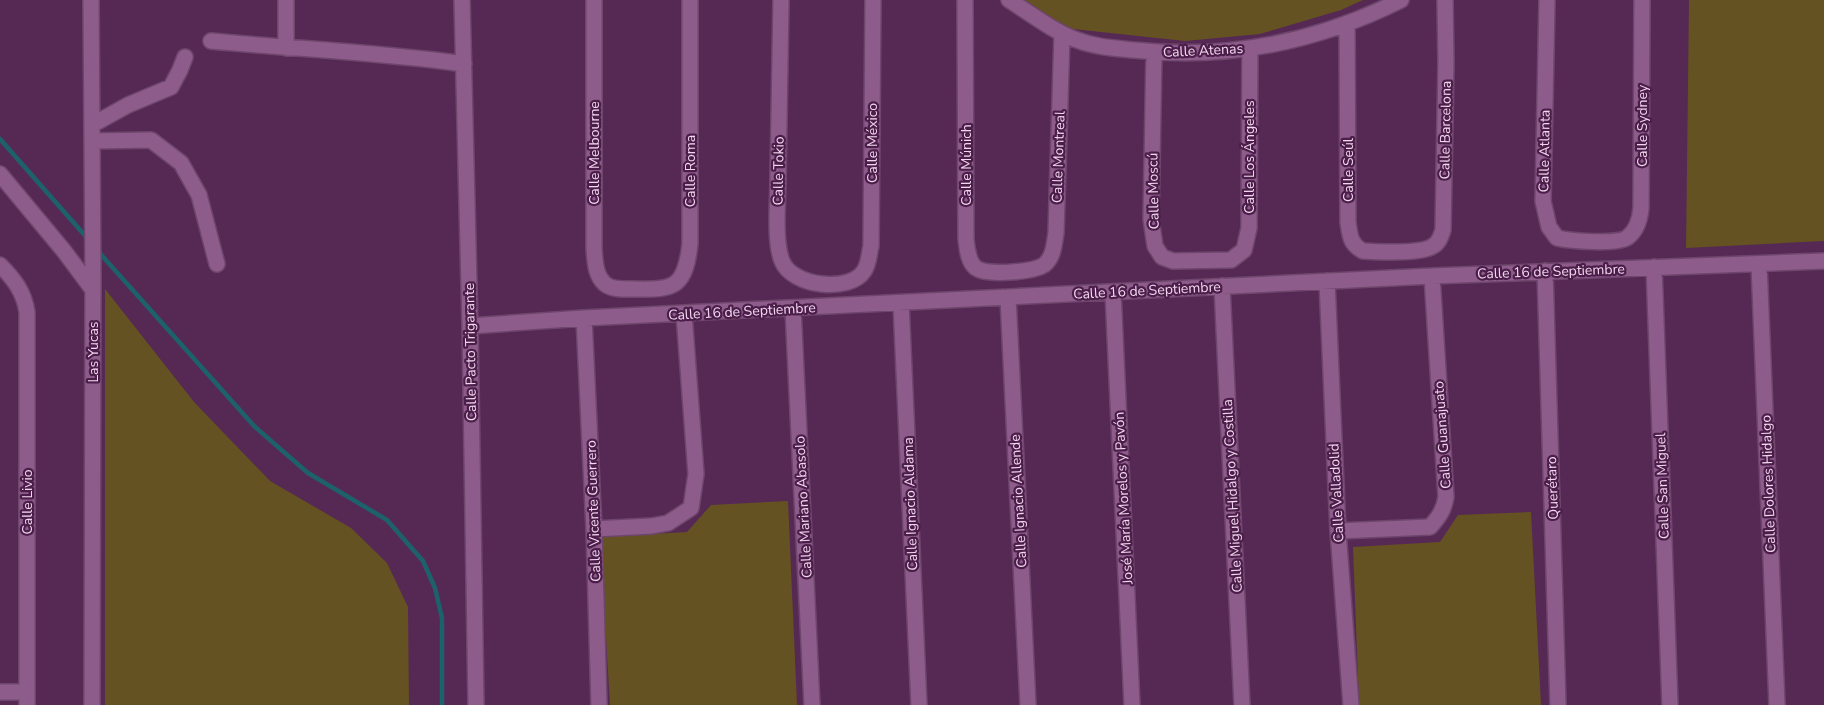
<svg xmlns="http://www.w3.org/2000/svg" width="1824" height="705" viewBox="0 0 1824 705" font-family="'Nunito Sans',sans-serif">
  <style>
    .green { fill: #645222 }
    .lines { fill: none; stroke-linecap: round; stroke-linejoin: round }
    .stream { stroke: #1d626b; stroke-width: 4.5 }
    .minor-casing { stroke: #6e466c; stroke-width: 18 }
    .minor { stroke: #8e5c8b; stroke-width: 15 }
    .labels { text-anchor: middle; stroke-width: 4.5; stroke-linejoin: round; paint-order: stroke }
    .street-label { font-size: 14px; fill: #f3d6f0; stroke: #4b1e4a }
  </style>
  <rect width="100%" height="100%" fill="#562955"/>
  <path class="green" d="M1011,0H1363L1341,10L1260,34L1185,41L1073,29Z
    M1689,0H1824V241L1686,248Z
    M105,289L194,402L270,481L351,528L387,563L408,607L409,705H105Z
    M788,501L797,705H610L600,537L687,532L711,505Z
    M1531,512L1541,705H1359L1353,547L1440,542L1458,515Z"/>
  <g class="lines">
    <path class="stream" d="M0,139L88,239
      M96,249L255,427L308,473L387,520L423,561L435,588L442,618V705"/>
    <g class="minor-casing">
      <path id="minor" d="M91,0L93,278L92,705
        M286,0V48
        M462,0L470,326L476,705
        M594,0V248C595,261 595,275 605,284C612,290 626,289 635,289C675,290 685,287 690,244V0
        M781,0C780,59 779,119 778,178C778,201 774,241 782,261C792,287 850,293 864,271C869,264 869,254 871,246L873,0
        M965,0L966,239C967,248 968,262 976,268C987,276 1033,272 1044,265C1054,257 1054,244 1056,233L1062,34
        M1009,0C1031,14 1053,31 1077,40C1095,47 1114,48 1133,50C1226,60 1317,42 1401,0
        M1547,0L1543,201L1549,227L1557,238C1570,241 1619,245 1628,237C1637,230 1640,219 1641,208L1642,0
        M1347,23L1348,222C1350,236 1350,244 1363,251C1377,252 1422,254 1433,246C1439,243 1441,236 1443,230L1446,62L1445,0
        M211,41C295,49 380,52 464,64
        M1154,52L1151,219L1155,246L1162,257L1173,261L1231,260L1244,250L1249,228L1250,48
        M92,125L128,105L171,87L180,70L185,57
        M92,141L151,140L181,163L199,195L217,264
        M0,174L64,251L93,290
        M1759,264L1777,705
        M0,265C14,279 24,292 27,312V705
        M1654,267L1670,705
        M1545,271L1558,705
        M1327,281L1338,531L1351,705
        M1222,286L1242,705
        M1113,292L1132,705
        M1008,297L1028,705
        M901,303L919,705
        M793,308L812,705
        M584,318L594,529L599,705
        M470,326L584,318L1432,276L1824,261
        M594,529L652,526L668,523L691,508L696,474L684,314
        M1338,531L1430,527C1439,517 1444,510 1446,497L1432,276
        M0,692H27"/>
    </g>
    <use href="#minor" class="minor"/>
  </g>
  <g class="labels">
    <g class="street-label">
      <text transform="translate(1203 50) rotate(-3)" y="5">Calle Atenas</text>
      <text transform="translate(1642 126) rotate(-90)" y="5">Calle Sydney</text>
      <text transform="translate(1445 130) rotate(-89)" y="5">Calle Barcelona</text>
      <text transform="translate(872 143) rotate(-90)" y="5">Calle México</text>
      <text transform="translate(1544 151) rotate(-89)" y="5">Calle Atlanta</text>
      <text transform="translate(594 153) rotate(-90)" y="5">Calle Melbourne</text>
      <text transform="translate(1058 157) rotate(-88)" y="5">Calle Montreal</text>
      <text transform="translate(1249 157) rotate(-90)" y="5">Calle Los Ángeles</text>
      <text transform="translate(966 165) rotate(-90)" y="5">Calle Múnich</text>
      <text transform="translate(1348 170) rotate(-90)" y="5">Calle Seúl</text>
      <text transform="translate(690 171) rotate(-90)" y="5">Calle Roma</text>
      <text transform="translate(778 171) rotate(-89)" y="5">Calle Tokio</text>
      <text transform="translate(1153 191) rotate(-91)" y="5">Calle Moscú</text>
      <text transform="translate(1551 271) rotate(-2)" y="5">Calle 16 de Septiembre</text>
      <text transform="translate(1147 290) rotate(-3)" y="5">Calle 16 de Septiembre</text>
      <text transform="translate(742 311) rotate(-3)" y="5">Calle 16 de Septiembre</text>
      <text transform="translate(93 352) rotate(-90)" y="5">Las Yucas</text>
      <text transform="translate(470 352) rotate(-91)" y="5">Calle Pacto Trigarante</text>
      <text transform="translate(1442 435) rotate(-94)" y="5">Calle Guanajuato</text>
      <text transform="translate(1768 484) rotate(-92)" y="5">Calle Dolores Hidalgo</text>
      <text transform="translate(1662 486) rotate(-92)" y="5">Calle San Miguel</text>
      <text transform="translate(1552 488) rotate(-92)" y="5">Querétaro</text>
      <text transform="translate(1336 493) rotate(-93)" y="5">Calle Valladolid</text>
      <text transform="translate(1232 496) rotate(-93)" y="5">Calle Miguel Hidalgo y Costilla</text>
      <text transform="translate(1123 498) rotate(-93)" y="5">José María Morelos y Pavón</text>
      <text transform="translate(1018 501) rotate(-93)" y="5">Calle Ignacio Allende</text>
      <text transform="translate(27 502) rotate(-90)" y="5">Calle Livio</text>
      <text transform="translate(910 504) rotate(-92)" y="5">Calle Ignacio Aldama</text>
      <text transform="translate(803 507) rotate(-93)" y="5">Calle Mariano Abasolo</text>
      <text transform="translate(593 511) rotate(-92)" y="5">Calle Vicente Guerrero</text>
    </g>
  </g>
</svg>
